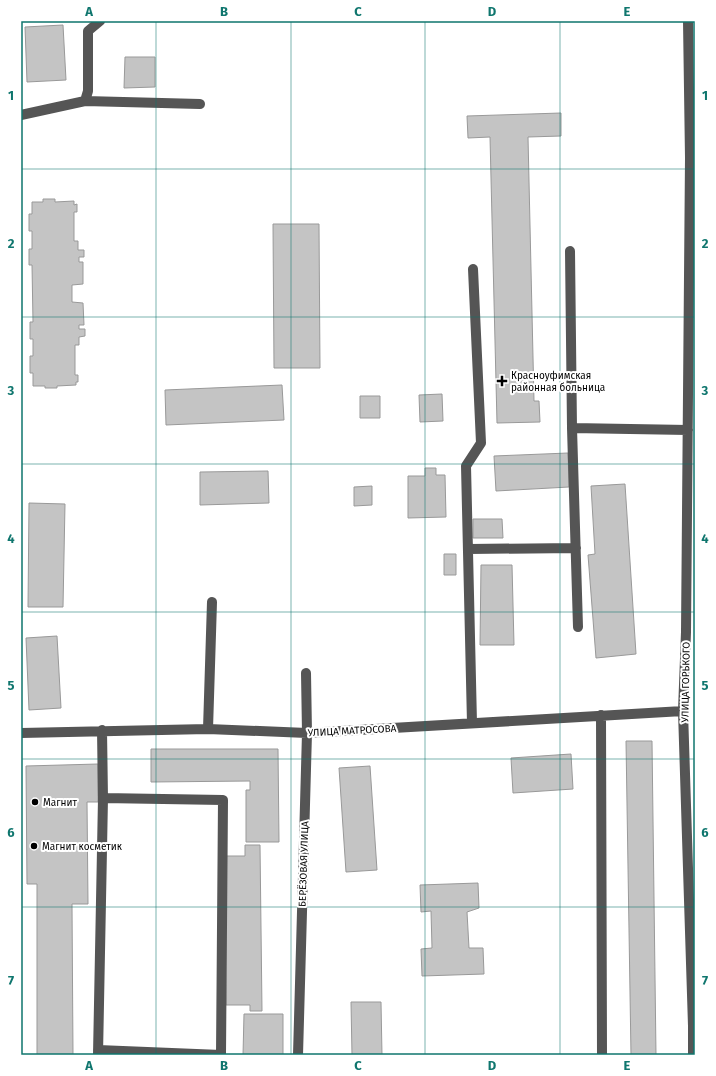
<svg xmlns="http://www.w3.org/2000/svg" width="716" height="1076" viewBox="0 0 716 1076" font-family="'Fira Sans',sans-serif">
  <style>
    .building { fill: #c4c4c4; stroke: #999 }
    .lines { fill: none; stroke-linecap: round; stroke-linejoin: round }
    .minor { stroke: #555; stroke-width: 10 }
    .grid { fill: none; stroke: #0f766e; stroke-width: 1; stroke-opacity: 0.55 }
    .poi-dot { fill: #000; stroke: #fff; stroke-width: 1.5 }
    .labels { text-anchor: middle; stroke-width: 4; stroke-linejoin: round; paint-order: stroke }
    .poi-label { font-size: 10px; fill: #000; stroke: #fff; text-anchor: start }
    .street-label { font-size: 10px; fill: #000; stroke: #fff }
    .neatline { fill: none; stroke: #0f766e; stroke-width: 1.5 }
    .grid-label { font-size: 13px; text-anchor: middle; font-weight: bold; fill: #0f766e }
  </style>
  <rect width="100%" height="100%" fill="#fff"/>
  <path class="building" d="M63,25L66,80L27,82L25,27Z
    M125,57H155V87L124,88Z
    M561,113V136L528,137L534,401H539L540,422L497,423L490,137L468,138L467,116Z
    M43,199H55V202L74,201V205L77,204V212H74V241H78V250H84V257H79V262H83V284L72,285V302L83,303L84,325H79V329H85V336L79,337V345H75V375H78V382H76V385L57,386V388H45V386H33V373H30V356H33V339H30V322H33L32,265H29V249H32V231H29V214H32V202H43Z
    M273,224H319L320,368H274Z
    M282,385L284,420L166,425L165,390Z
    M442,394L443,421L420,422L419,395Z
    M360,396H380V418H360Z
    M568,453L569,487L496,491L494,456Z
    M425,468H436V475H445L446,517L408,518V476H425Z
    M268,471L269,503L200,505V472Z
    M625,484L636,654L596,658L588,555L595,554L591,486Z
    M372,486V505L354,506V487Z
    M29,503L65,504L63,607H28Z
    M473,519H502L503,538H473Z
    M444,554H456V575H444Z
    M481,565H512L514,645H480Z
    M57,636L61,708L29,710L26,638Z
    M626,741H652L656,1055H631Z
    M151,749H278L279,842H246V790H250V781L151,782Z
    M571,754L573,789L513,793L511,758Z
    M98,764V802H87L88,904H72L73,1055H37V884H27L26,766Z
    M370,766L377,870L346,872L339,768Z
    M245,845H260L262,1011H250V1005H226L224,856H245Z
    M478,883L479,908L467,912L469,948H483L484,974L422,976L421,949L432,948L431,911L421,912L420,885Z
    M351,1002H381L382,1055H352Z
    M244,1014H283V1055H243Z"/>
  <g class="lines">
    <path class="minor" d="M688,21L690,158L686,632L683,711L693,1026V1055
      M85,101L200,104
      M21,115L85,101L88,91V31L100,21
      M570,251L572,428L688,430
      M572,428L578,627
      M469,549L576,548
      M601,715L602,1055
      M472,723L466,466L481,443L473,269
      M208,729L212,602
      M21,733L208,729L307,733L683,711
      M98,1050L221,1055L223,800L103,798
      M98,1055L103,798L102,730
      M298,1055L307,733L306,673"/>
  </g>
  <path class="grid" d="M156,21V1055M291,21V1055M425,21V1055M560,21V1055M21,169H695M21,317H695M21,464H695M21,612H695M21,759H695M21,907H695"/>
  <g class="poi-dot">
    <path d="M500 375h4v4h4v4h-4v4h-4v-4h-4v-4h4z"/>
    <circle cx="35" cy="802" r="4"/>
    <circle cx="34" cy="846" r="4"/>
  </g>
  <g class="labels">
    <g class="poi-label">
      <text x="511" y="379">Красноуфимская<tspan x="511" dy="12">районная больница</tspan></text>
      <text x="43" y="806">Магнит</text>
      <text x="42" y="850">Магнит косметик</text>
    </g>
    <g class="street-label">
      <text transform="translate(685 682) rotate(-89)" y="4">УЛИЦА ГОРЬКОГО</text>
      <text transform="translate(352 730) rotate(-3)" y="4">УЛИЦА МАТРОСОВА</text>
      <text transform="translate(303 864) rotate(-88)" y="4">БЕРЁЗОВАЯ УЛИЦА</text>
    </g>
  </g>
  <rect width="716" height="1076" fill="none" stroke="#ffffff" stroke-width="44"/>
  <rect x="22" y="22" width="672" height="1032" class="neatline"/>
  <g class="grid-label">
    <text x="89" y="16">A</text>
    <text x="224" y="16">B</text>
    <text x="358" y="16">C</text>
    <text x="492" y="16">D</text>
    <text x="627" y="16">E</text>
    <text x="11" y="100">1</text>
    <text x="705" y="100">1</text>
    <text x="11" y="248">2</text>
    <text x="705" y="248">2</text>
    <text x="11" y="395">3</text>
    <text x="705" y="395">3</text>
    <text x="11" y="543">4</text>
    <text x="705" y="543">4</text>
    <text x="11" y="690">5</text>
    <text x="705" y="690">5</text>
    <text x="11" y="837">6</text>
    <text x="705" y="837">6</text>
    <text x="11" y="985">7</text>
    <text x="705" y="985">7</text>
    <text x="89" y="1070">A</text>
    <text x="224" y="1070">B</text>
    <text x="358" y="1070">C</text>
    <text x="492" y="1070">D</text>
    <text x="627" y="1070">E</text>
  </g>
</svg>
